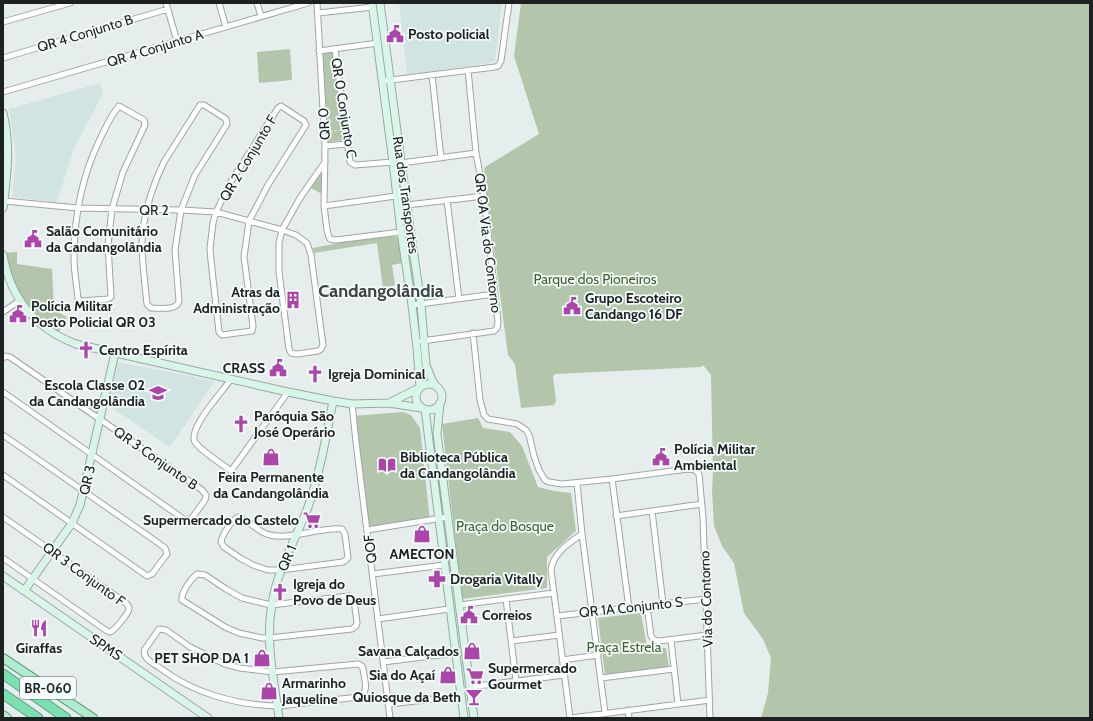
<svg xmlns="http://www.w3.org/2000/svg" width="1093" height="721" viewBox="0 0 1093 721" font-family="Cabin,sans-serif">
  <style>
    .built { fill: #d2e4e2 }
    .green { fill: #b3c5aa }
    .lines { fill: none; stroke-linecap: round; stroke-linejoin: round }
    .street-casing { stroke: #9ea6a5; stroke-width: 7 }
    .secondary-casing { stroke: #9ea6a5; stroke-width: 9 }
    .primary-casing { stroke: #5c9d80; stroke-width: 10 }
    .highway-casing { stroke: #5c9d80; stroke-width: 11 }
    .street { stroke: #fff; stroke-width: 5 }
    .secondary { stroke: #d8f6e8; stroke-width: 7 }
    .primary { stroke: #b1ecd1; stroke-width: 8 }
    .highway { stroke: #7de0b3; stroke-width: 9 }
    .labels { text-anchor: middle; stroke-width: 3.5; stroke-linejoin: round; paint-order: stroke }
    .shield { fill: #f3fbfb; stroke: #5e6262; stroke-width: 1 }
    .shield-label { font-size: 13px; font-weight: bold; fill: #1e2121 }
    .street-label { font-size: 14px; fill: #1e2121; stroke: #f3fbfb }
    .poi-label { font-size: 14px; font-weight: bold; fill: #1e2121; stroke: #f3fbfb; text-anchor: start }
    .park-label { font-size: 14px; fill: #416230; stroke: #f3fbfb }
    .district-label { font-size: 18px; font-weight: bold; fill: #3e4444; stroke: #f3fbfb }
  </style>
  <rect width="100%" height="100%" fill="#e5eeed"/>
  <path class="built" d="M399,3H502L495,62L407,75Z
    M100,83L103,93L73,151L57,202L12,197L16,157L9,109Z
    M117,362L215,381L170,447L106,404Z"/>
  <path class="green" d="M521,3H1090V718H761L768,693L771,658L763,639L744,613L734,563L722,546L714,526L712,491L713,472L711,375L703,365L701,367L555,374L553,377L556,401L554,405L521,408L515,364L508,355L484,173L485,167L539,134L514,56Z
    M290,49L292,80L259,83L257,52Z
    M333,52L344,130L328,131L321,54Z
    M344,130L345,140L328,142V132Z
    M323,167L322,194L309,187Z
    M393,235L399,239L402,263L392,265L395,285L383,288L377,243L314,253L313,248L374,236Z
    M17,252V264L52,269L54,310L67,317L57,335L28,310L12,284L4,253Z
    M403,412L411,415L420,428L430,521L369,531L353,416Z
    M478,418L483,428L510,432L522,446L538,487L554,491L571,493L576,531L547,557V588L462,599L442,424Z
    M641,613L647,647L666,648L669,667L605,676L598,618Z"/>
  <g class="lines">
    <g class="street-casing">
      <path id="street" d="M166,3L177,41
        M219,3L226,27
        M257,3L261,16
        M317,3L325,146L324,206L327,230L329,237L330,239L336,240L401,232
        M318,13L373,7
        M3,22L70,3
        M335,49L350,162L355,165L393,162
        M319,51L378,43
        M3,58L168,9
        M432,75L441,158
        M383,81L495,67L498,66L501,61L509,3
        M3,92L308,3
        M200,105H204L226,119L227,124L195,175L181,210L175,250L179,301C177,311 160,308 151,308L147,304C145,284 142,263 142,243C143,215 152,187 164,162Z
        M119,106L144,120L145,125L123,172L112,209L108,245L111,297L108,299L81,301L78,299C77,286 74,272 74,259C74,218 82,175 101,137C106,127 111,115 119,106Z
        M281,106L304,121L306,125L268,185L249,221L244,257L253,326L252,331L222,335L219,332L211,261L210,248L213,223L216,212L230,183L278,108Z
        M325,146L347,144
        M401,163L476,153
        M447,200L459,299
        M4,201L78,208L181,210L216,212L282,230L296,235L307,243L311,255L323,345L321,349L318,351L297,354L291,353L289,349L279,272V243L282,230L300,198L325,162
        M407,205L484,196
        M324,206L396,196
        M412,305L495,294
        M3,312L19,301
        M473,333L480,400L484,415L488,419L517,424L526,430L529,435L534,456L539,470L545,480L549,482L562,484L612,479L688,469L695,470L699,474L703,518L710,718
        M422,341L494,331L497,328L498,322L484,196L476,153L468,70
        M3,358L5,356L10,357L202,490L206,495L205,500L192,518L189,520H185L3,392
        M231,379C224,390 187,429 195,442C201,451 222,464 231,471L288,392
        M352,404L356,442L390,718
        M3,435L157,542L165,548L167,554L152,574L147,576L3,475
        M612,479L629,608
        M577,483L582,534L605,713
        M652,511L663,604
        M616,516L702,504
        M3,517L126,603C128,605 129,606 129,609C128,614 115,630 110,632L107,631L3,558
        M238,517C250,520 258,533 270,535C290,540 320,527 342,529L345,534L348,558L343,562L281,570H268L253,565L240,558L224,547L221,542C222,535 231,521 238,517Z
        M367,530L448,517
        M197,574L205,575L226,589L242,598L271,605L349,596L354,600L357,623L356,626L352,629L269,638H262L239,633L225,627L182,600C181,592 191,579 197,574Z
        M373,574L444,565
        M506,599L516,681
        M459,605L554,593
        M647,606L651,636L654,640L659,641L707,635
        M557,616L706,599
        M378,619L449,609
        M159,629L166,630L190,647L214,659L225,664L240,668L273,672L358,664L362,666L363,669C364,678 370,692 359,697C341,699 323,701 304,703C295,704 286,706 277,706C236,705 193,693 160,668C153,663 141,658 145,649Z
        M671,640L678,704
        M512,641L559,635
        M562,660L598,655
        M383,662L455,653
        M601,678L674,669
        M470,687L564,675
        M389,704L461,696
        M628,710L629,718
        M570,718L551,570C553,553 569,543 582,534
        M571,718L710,700"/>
    </g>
    <g class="secondary-casing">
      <path id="secondary" d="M372,3L393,162L401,232L412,305L417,348L420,387
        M380,3L408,214L421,304L426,365L432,380L435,385
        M3,113C11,144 7,177 3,208
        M3,255C10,298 36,329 76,344L288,392L333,401L352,404L389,403L421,408
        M416 397a13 13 0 1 1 26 0a13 13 0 1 1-26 0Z
        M389,403L417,389
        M440,403L437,434L474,718
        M425,409L464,718
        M3,576L208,718
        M24,591L72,523L80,505L115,353
        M279,718C274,680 265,642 272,604C277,570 296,539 308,507C320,473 326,437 333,401"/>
    </g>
    <g class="primary-casing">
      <path id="primary" d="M3,658L93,718
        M3,715L7,718"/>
    </g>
    <g class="highway-casing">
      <path id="highway" d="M3,674L66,718
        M3,694L38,718"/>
    </g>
    <use href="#street" class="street"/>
    <use href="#secondary" class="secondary"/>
    <use href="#primary" class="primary"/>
    <use href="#highway" class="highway"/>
  </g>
  <defs>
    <g id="civic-bare" transform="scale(1.38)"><path d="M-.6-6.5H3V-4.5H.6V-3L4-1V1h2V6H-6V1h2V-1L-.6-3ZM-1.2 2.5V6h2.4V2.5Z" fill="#ab45aa" stroke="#f3fbfb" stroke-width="2.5" paint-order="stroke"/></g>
    <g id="building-bare" transform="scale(1.38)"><path d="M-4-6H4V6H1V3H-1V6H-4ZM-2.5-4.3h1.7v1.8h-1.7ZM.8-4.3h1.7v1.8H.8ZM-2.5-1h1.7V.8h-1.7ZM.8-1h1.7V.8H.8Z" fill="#ab45aa" stroke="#f3fbfb" stroke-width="2.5" paint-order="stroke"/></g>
    <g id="church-bare" transform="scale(1.38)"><path d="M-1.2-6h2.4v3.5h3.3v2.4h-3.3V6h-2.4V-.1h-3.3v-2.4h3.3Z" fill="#ab45aa" stroke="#f3fbfb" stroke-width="2.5" paint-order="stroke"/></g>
    <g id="school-bare" transform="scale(1.38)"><path d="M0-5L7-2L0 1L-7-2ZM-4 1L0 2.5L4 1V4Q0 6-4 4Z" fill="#ab45aa" stroke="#f3fbfb" stroke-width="2.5" paint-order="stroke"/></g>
    <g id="shop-bare" transform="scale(1.38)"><path d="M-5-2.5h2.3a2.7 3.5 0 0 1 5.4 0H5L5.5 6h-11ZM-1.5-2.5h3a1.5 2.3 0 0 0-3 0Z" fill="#ab45aa" stroke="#f3fbfb" stroke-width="2.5" paint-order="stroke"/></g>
    <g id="library-bare" transform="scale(1.38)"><path d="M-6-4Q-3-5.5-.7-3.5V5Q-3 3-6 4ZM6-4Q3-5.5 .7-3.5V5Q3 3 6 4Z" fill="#ab45aa" stroke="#f3fbfb" stroke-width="2.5" paint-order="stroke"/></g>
    <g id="supermarket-bare" transform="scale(1.38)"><path d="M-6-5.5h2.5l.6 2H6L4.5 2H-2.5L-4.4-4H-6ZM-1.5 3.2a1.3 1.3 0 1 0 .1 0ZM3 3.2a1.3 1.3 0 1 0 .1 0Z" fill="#ab45aa" stroke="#f3fbfb" stroke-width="2.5" paint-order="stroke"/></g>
    <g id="pharmacy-bare" transform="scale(1.38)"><path d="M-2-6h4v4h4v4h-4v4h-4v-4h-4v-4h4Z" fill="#ab45aa" stroke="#f3fbfb" stroke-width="2.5" paint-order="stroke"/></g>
    <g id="restaurant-bare" transform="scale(1.38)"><path d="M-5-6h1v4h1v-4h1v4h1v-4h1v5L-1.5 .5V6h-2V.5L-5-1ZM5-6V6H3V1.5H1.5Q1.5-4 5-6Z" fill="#ab45aa" stroke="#f3fbfb" stroke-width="2.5" paint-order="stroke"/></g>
    <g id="bar-bare" transform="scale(1.38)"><path d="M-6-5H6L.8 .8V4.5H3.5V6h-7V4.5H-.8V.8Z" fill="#ab45aa" stroke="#f3fbfb" stroke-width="2.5" paint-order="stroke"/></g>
  </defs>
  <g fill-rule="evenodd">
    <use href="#civic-bare" x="395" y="34"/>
    <use href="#civic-bare" x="33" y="239"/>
    <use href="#building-bare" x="293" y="300"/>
    <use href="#civic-bare" x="572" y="306"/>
    <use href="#civic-bare" x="18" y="314"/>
    <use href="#church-bare" x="86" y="350"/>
    <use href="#civic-bare" x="278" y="368"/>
    <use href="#church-bare" x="315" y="374"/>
    <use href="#school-bare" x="158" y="393"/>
    <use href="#church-bare" x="241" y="424"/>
    <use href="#shop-bare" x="271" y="457"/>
    <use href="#civic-bare" x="661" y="457"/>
    <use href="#library-bare" x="387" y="465"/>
    <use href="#supermarket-bare" x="312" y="520"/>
    <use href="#shop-bare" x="422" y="534"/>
    <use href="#pharmacy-bare" x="437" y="579"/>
    <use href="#church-bare" x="280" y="592"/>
    <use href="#civic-bare" x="469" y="615"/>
    <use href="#restaurant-bare" x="39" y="628"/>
    <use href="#shop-bare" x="472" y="651"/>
    <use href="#shop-bare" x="262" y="658"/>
    <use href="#shop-bare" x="448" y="675"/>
    <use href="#supermarket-bare" x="475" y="676"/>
    <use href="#shop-bare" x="269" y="691"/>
    <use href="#bar-bare" x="474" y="697"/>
  </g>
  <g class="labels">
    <rect class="shield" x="20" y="677" width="56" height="22" rx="3"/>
    <g class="shield-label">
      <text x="48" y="693">BR-060</text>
    </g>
    <g class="street-label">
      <text transform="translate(85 33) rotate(-17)" y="5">QR 4 Conjunto B</text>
      <text transform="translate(155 48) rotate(-17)" y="5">QR 4 Conjunto A</text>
      <text transform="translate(344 108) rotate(81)" y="5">QR 0 Conjunto C</text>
      <text transform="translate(324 124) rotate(-94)" y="5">QR 0</text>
      <text transform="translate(248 158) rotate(-59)" y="5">QR 2 Conjunto F</text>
      <text transform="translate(406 195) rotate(82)" y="5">Rua dos Transportes</text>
      <text x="154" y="215">QR 2</text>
      <text transform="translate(488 243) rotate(83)" y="5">QR 0A Via do Contorno</text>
      <text transform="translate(156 458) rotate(35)" y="5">QR 3 Conjunto B</text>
      <text transform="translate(87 480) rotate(-77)" y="5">QR 3</text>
      <text transform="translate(370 549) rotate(-97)" y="5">QOF</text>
      <text transform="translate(287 558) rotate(-67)" y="5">QR 1</text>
      <text transform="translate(84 574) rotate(36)" y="5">QR 3 Conjunto F</text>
      <text transform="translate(706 599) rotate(-92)" y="5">Via do Contorno</text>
      <text transform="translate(631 607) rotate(-6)" y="5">QR 1A Conjunto S</text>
      <text transform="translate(106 647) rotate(34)" y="5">SPMS</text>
    </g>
    <g class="poi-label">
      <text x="408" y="39">Posto policial</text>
      <text x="46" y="236">Salão Comunitário<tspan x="46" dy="16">da Candangolândia</tspan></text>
      <text x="280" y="297" text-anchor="end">Atras da<tspan x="280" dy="16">Administração</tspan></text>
      <text x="585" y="303">Grupo Escoteiro<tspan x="585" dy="16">Candango 16 DF</tspan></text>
      <text x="31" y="311">Polícia Militar<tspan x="31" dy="16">Posto Policial QR 03</tspan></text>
      <text x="99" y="355">Centro Espírita</text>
      <text x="265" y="373" text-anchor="end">CRASS</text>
      <text x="328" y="379">Igreja Dominical</text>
      <text x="145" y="390" text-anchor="end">Escola Classe 02<tspan x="145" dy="16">da Candangolândia</tspan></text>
      <text x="254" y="421">Paróquia São<tspan x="254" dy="16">José Operário</tspan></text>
      <text x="674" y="454">Polícia Militar<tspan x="674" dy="16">Ambiental</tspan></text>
      <text x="400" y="462">Biblioteca Pública<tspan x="400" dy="16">da Candangolândia</tspan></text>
      <text x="271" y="482" text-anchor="middle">Feira Permanente<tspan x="271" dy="16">da Candangolândia</tspan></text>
      <text x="299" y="525" text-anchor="end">Supermercado do Castelo</text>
      <text x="422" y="559" text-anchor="middle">AMECTON</text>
      <text x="450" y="584">Drogaria Vitally</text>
      <text x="293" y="589">Igreja do<tspan x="293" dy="16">Povo de Deus</tspan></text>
      <text x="482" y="620">Correios</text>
      <text x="39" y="653" text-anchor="middle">Giraffas</text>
      <text x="459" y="656" text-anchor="end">Savana Calçados</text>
      <text x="249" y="663" text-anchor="end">PET SHOP DA 1</text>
      <text x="488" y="673">Supermercado<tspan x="488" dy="16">Gourmet</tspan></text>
      <text x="435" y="680" text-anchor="end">Sia do Açaí</text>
      <text x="282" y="688">Armarinho<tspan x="282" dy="16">Jaqueline</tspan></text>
      <text x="461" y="702" text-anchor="end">Quiosque da Beth</text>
    </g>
    <g class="park-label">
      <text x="595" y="284">Parque dos Pioneiros</text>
      <text x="505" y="531">Praça do Bosque</text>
      <text x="624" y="652">Praça Estrela</text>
    </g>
    <g class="district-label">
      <text x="381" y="297">Candangolândia</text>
    </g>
  </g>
  <rect width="1093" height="721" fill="none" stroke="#1e2121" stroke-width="8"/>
</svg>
